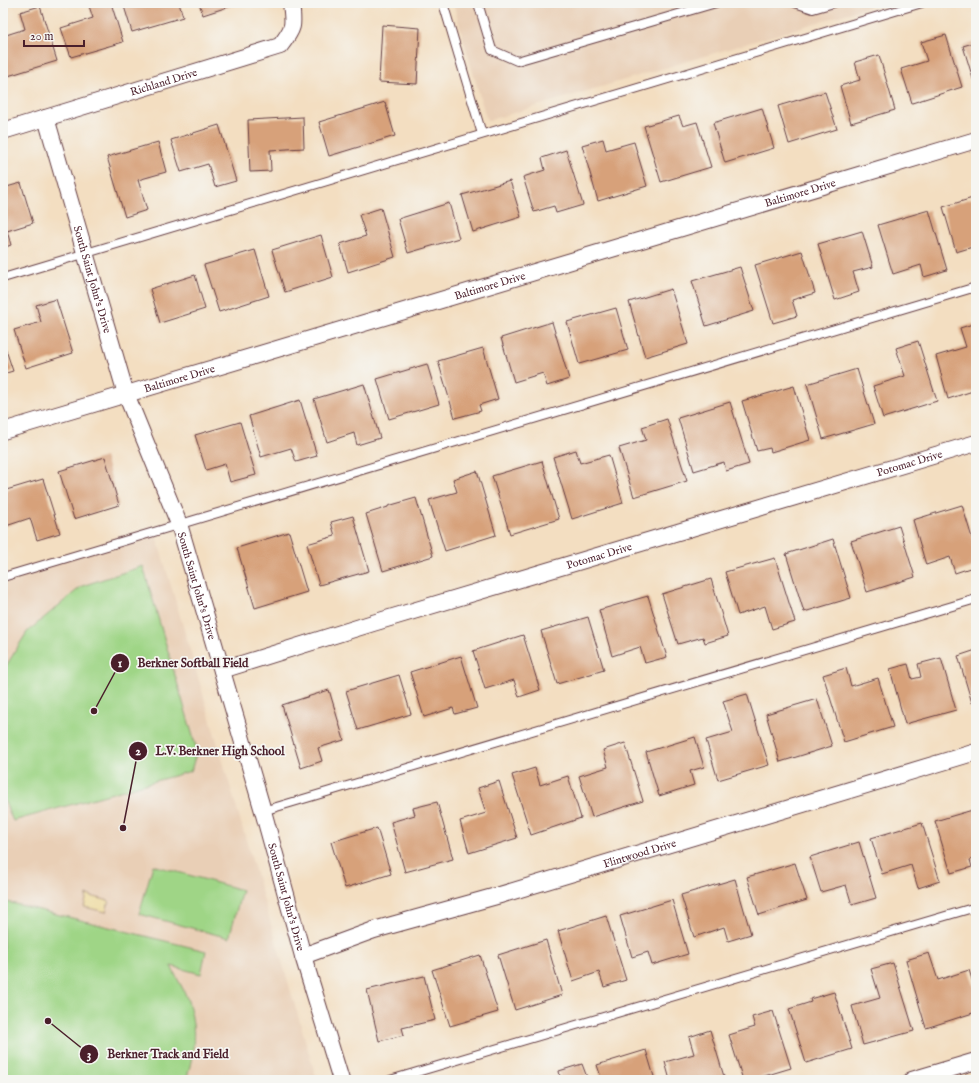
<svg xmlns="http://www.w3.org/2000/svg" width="979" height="1083" viewBox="0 0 979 1083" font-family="'IM FELL English',serif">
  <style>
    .built { fill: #e9cfb6 }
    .green { fill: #9fd586; stroke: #747a58 }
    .sand { fill: #eeda9e; stroke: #9c7c64 }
    .building { fill: #d7a17a }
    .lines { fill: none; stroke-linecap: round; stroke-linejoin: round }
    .lane-casing { stroke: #633c42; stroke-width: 10 }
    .street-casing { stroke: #633c42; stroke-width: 18 }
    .lane { stroke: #fff; stroke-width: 8 }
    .street { stroke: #fff; stroke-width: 16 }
    .labels { text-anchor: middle; stroke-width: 3.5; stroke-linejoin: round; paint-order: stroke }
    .street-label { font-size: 11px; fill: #4a1f2b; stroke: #f6f6f2 }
    .leader { fill: none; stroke: #4a1f2b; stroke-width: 1.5 }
    .callout-dot { fill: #4a1f2b; stroke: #f6f6f2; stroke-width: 1.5 }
    .mark-label { font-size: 12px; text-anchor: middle; font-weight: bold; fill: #fff }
    .callout-label { font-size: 12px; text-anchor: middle; font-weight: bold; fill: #4a1f2b; stroke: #f6f6f2; stroke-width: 3.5; stroke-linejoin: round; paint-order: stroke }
  </style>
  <rect width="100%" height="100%" fill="#f6f6f2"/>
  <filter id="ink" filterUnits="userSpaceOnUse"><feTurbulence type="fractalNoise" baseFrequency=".025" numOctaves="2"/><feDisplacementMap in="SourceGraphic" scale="8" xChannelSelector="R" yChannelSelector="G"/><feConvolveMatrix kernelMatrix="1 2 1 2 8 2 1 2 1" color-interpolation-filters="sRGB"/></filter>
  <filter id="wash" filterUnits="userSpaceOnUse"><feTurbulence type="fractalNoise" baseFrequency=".012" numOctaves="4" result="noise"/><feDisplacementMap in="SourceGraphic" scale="16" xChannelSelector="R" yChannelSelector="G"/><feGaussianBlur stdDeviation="0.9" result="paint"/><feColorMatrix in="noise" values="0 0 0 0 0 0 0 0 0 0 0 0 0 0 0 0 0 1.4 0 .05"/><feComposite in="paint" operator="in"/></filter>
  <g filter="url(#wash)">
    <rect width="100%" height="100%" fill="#f3dec1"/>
    <path class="built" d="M453,3H882L487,121Z
      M154,528L317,1080H3V576Z"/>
    <path class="green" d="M143,566L197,750L191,771L13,821L3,798V671L27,632L82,586Z
      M153,865L242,890L229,938L139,914Z
      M3,901L206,951L201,974L171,966C175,975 180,983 184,991C197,1020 196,1050 186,1080H3Z"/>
    <path class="sand" d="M87,895L109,901L106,912L84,907Z"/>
    <g id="blocks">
      <path class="building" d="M88,3H111L123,42L71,57L61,28L93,18Z
        M123,3H179L183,17L132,32Z
        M199,3H240L203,15Z
        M40,6L57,61L8,76L3,60V36L25,29L20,12Z
        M382,25L420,28L417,84L379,82Z
        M946,35L962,87L912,103L901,69L927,61L921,42Z
        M976,42V82H974L963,46Z
        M879,55L895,110L851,123L840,86L860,80L855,62Z
        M825,92L837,129L789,144L778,106Z
        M385,102L395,136L329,156L319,122Z
        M762,108L774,148L725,163L713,123Z
        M679,116L683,126L697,122L711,167L661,182L644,126Z
        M303,117L304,148L270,150L271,171L250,172L248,120Z
        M219,125L236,181L215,187L208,164L181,172L171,140Z
        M603,139L606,150L634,142L647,186L598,201L582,145Z
        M158,142L166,172L138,180L147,210L125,217L107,157Z
        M566,150L583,205L556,213L554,206L534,212L523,177L545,170L542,158Z
        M510,181L521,217L473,232L462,195Z
        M21,183L33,223L7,231L11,245L3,248V188Z
        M976,197V246L956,252L943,207Z
        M449,203L459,238L408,253L398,219Z
        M381,208L395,257L348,272L340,244L366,236L359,215Z
        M929,210L947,270L924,277L921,265L893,274L878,225Z
        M862,231L873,267L853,272L859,292L835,300L818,244Z
        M321,235L333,277L285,292L272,250Z
        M255,250L269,296L219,312L204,265Z
        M802,251L815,293L792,300L797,316L773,323L755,265Z
        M740,267L754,311L706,326L692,281Z
        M195,275L205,309L160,323L150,289Z
        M671,289L688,344L645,357L629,302Z
        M56,299L73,353L26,368L14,330L41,322L36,305Z
        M616,308L628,350L579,364L567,322Z
        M552,322L569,379L547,386L543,373L514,382L501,338Z
        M976,323V390L948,399L936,356L966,347L960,328Z
        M3,341L13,371L3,374Z
        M918,341L937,401L883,418L873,386L905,376L896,348Z
        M483,348L498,399L479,405L481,411L455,418L438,361Z
        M427,364L439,404L389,419L377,379Z
        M857,369L874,424L823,439L807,384Z
        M364,384L380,438L357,445L354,433L327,442L314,399Z
        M794,386L810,440L771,452L770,448L757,451L742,401Z
        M300,400L317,456L296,462L291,448L261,457L249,416Z
        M730,402L749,464L726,471L724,462L694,471L678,418Z
        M667,419L687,481L634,497L619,448L646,440L642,427Z
        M240,422L256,475L230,482L225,464L206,470L195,435Z
        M576,450L580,463L609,455L623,503L572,519L553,457Z
        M105,457L119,505L74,519L59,471Z
        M542,461L559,519L510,534L492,476Z
        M477,471L496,535L445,551L429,500L457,492L453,479Z
        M43,479L60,533L37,540L30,518L6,526L3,516V491Z
        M416,498L433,556L383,571L366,514L388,507V506Z
        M962,505L976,551V566L955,573L950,557L926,565L913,520Z
        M353,516L369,571L319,585L307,544L335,536L331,522Z
        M899,526L915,577L867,592L851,541Z
        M289,532L307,592L255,608L237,548Z
        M833,539L851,598L804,612L786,554Z
        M775,558L795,622L772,629L765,606L738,615L725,572Z
        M711,579L728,636L705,643L703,637L678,644L662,594Z
        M648,596L667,657L645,663L640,647L612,656L599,610Z
        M588,617L604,670L557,684L541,631Z
        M523,635L540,690L519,697L514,680L485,689L473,651Z
        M976,650V702L972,703L958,656Z
        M461,656L477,708L455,714L453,708L424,717L410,672Z
        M941,658L956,710L905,724L890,669L908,664L912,679L921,677L918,664Z
        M846,668L851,686L878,678L893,727L844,742L823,675Z
        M399,675L411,714L358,730L346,691Z
        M329,690L344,740L318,748L322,761L301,768L282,705Z
        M747,694L769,765L718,780L706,740L733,732L723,701Z
        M817,699L832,746L780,762L766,714Z
        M695,737L704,767L690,771L694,785L659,796L646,752Z
        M625,743L643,801L592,817L579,776L608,767L603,750Z
        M535,768L540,785L568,776L581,818L531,835L512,775Z
        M499,781L517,838L469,853L460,821L486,813L478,788Z
        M437,802L453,859L405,872L391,822L415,815L413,808Z
        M976,809V858L970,860L972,867L951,873L935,821Z
        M922,823L940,881L918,888L911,865L882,874L871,838Z
        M377,828L391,874L345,888L331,842Z
        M859,842L876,898L852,905L846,885L821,892L810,857Z
        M795,863L807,900L759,915L747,877Z
        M735,879L751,934L728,941L724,927L694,937L681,895Z
        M672,900L688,954L652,965L648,952L632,957L620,916Z
        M606,916L626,980L604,987L599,972L573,981L558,931Z
        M546,940L562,995L515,1010L498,955Z
        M929,953L938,980L969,970L976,992V1012L926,1028L906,960Z
        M480,955L498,1012L450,1026L432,970Z
        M893,963L914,1031L863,1045L852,1006L880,998L871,969Z
        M424,976L435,1020L402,1028L404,1035L379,1041L367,990Z
        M834,992L852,1049L806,1063L789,1009L811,1002L810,999Z
        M773,1011L791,1068L751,1080H743L729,1035L755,1027L752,1017Z
        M710,1030L725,1080H670L665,1062L694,1054L689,1037Z
        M646,1050L655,1080H602L597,1065Z
        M582,1064L588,1080H548L560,1076L559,1071Z"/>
    </g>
  </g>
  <g filter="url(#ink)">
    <use href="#blocks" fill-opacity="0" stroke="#633c42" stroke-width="1"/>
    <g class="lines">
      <g class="lane-casing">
        <path id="lane" d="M443,3L482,134
          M478,3L492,50L517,61L716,3
          M795,3L813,9L834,3
          M3,278L922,3
          M3,577L976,287
          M263,811L976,599
          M390,1080L976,907"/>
      </g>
      <g class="street-casing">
        <g id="street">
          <path id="s1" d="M46,118L126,394L179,524L263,811L303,956L341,1080"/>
          <path id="s2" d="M3,131L280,46C294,28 294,26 291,3"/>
          <path id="s3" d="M3,431L976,140"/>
          <path id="s4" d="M222,670L373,623L976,443"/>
          <path id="s5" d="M303,956L374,930L500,895L976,752"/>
          <path d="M912,1080L976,1061"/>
        </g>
      </g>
      <use href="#lane" class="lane"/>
      <use href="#street" class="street"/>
    </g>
  </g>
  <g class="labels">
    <g class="street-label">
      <text dy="4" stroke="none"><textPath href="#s2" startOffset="168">Richland Drive</textPath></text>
      <text dy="4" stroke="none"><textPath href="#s3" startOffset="832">Baltimore Drive</textPath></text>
      <text dy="4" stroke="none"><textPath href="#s1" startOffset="168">South Saint John's Drive</textPath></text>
      <text dy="4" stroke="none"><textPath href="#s3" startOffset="508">Baltimore Drive</textPath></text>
      <text dy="4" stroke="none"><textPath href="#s3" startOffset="184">Baltimore Drive</textPath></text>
      <text dy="4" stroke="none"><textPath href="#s4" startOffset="718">Potomac Drive</textPath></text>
      <text dy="4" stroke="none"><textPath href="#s4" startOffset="394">Potomac Drive</textPath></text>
      <text dy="4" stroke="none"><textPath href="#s1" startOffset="492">South Saint John's Drive</textPath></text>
      <text dy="4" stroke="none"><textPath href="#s5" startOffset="352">Flintwood Drive</textPath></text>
      <text dy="4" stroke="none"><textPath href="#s1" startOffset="816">South Saint John's Drive</textPath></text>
    </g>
  </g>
  <path class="leader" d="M94 711L120 663M123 828L138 751M48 1021L89 1054"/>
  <g class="callout-dot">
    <circle cx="94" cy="711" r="4"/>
    <circle cx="123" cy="828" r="4"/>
    <circle cx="48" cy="1021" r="4"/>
    <circle cx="120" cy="663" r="10"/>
    <circle cx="138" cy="751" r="10"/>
    <circle cx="89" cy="1054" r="10"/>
  </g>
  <g class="mark-label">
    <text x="120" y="667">1</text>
    <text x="138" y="755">2</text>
    <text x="89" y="1058">3</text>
  </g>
  <g class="callout-label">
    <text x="193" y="667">Berkner Softball Field</text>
    <text x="220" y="755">L.V. Berkner High School</text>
    <text x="168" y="1058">Berkner Track and Field</text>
  </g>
  <rect width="979" height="1083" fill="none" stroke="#f6f6f2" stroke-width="16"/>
  <path d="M24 40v6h60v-6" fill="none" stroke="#4a1f2b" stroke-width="2"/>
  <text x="30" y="40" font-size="12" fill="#4a1f2b" stroke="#f6f6f2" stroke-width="3" paint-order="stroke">20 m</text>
</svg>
